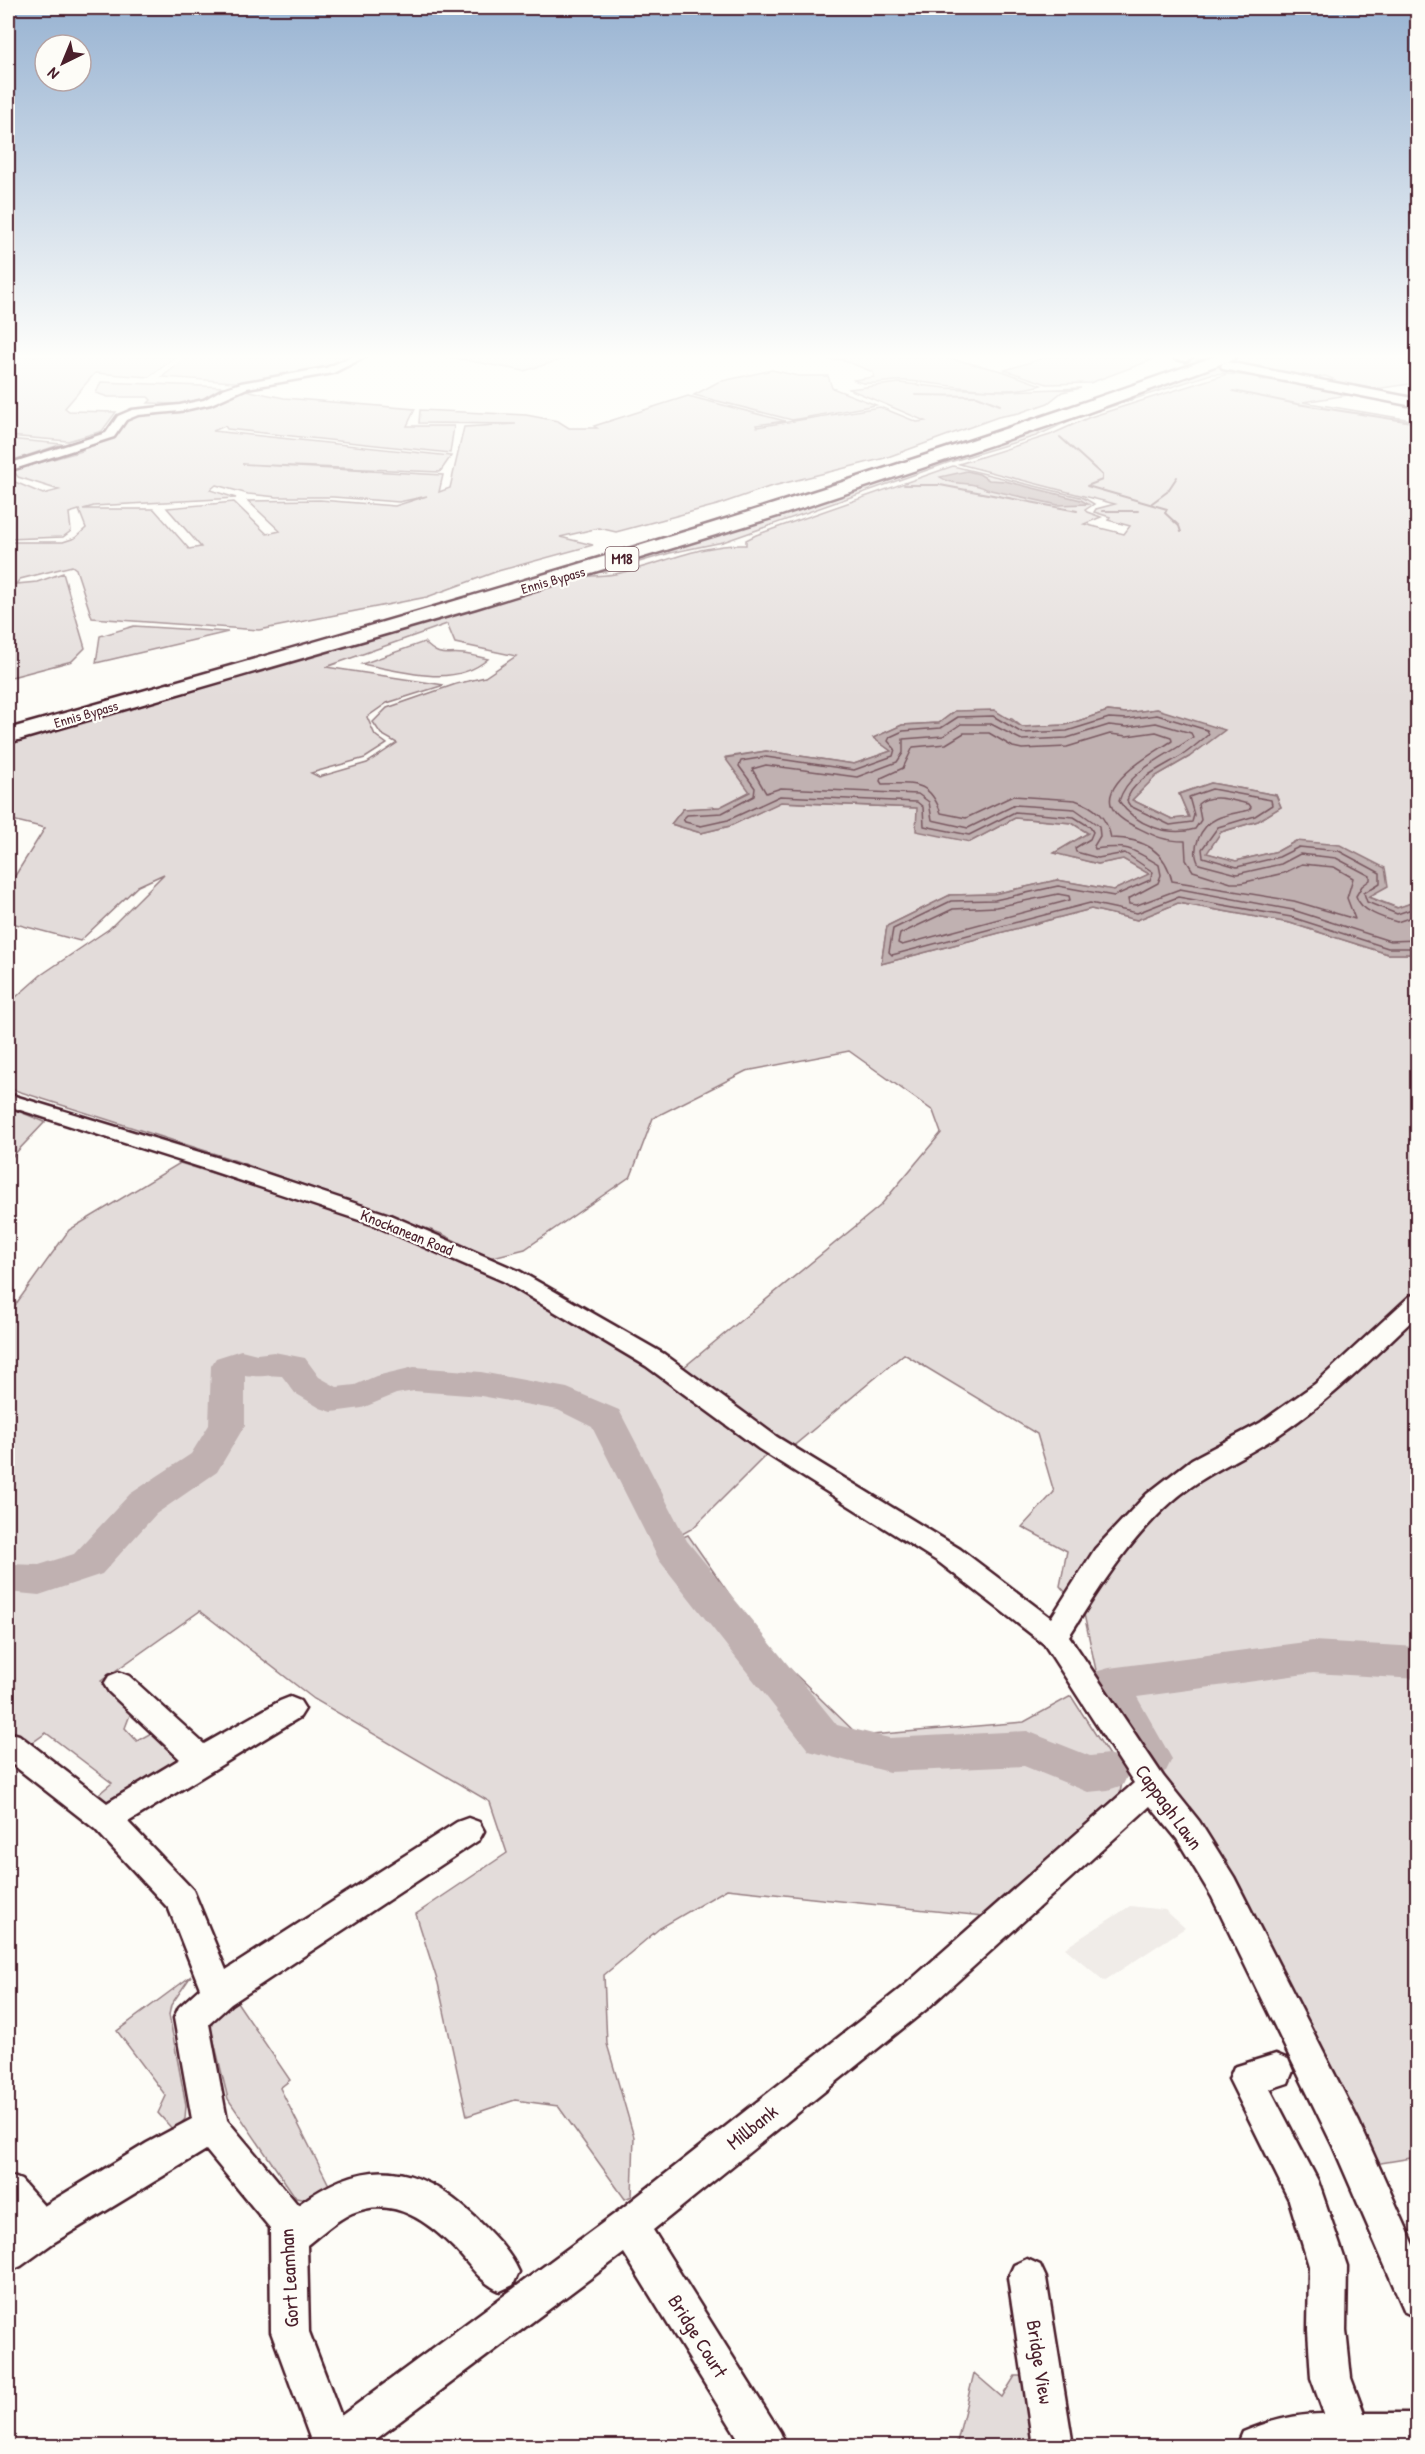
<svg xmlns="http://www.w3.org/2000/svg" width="1425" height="2454" viewBox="0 0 1425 2454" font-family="'Patrick Hand',sans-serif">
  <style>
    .built { fill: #f0ece8 }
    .green { fill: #e3dcda; stroke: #967e82; stroke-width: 1.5; fill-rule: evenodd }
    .water { fill: #c0b1b1; stroke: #91777b; stroke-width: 1.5 }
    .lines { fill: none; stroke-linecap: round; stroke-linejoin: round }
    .shore { stroke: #795961; stroke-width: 1.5 }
    .stream { stroke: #91777b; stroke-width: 2 }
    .river { fill: #c0b1b1; fill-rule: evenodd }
    .major-tunnel { stroke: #d9d0ce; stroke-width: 14; stroke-dasharray: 14 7; stroke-linecap: butt }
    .minor-casing { stroke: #4a1f2b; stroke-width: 5 }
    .major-casing { stroke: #4a1f2b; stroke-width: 5 }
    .highway-casing { stroke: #4a1f2b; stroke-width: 5 }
    .minor { fill: #fdfcf7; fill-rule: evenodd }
    .major { fill: #fdfcf7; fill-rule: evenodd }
    .highway { fill: #fdfcf7; fill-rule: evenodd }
    .labels { text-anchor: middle; stroke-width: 4.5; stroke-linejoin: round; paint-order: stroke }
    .far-street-label { font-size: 14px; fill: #4a1f2b; stroke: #fdfcf7 }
    .shield { fill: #fdfcf7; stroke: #806168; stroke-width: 1.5 }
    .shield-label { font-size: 15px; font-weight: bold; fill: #4a1f2b }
    .street-label { font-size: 16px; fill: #4a1f2b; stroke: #fdfcf7 }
    .near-street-label { font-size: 20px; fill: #4a1f2b; stroke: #fdfcf7 }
  </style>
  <rect width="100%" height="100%" fill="#fdfcf7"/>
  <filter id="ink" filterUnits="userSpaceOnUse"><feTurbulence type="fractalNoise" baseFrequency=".0167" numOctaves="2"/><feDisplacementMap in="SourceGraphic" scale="12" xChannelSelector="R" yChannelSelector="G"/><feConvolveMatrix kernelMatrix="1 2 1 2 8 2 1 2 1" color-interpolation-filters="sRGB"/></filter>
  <g filter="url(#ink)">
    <path class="built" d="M1130,1906L1165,1910L1185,1928L1104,1981L1065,1948Z"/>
    <path class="green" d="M8,356H177L149,377L95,373L65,408L69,411L116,412L102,431L68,441L8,436Z
      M188,356H357L334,367L248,383L162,377Z
      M444,356H574L524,371Z
      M804,356H940L1002,371L1041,385C1002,397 949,384 908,381C890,379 870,388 854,380L874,377L873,372L843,360L814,359Z
      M1050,356H1143L1154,359L1090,383L1047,384L1005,370Z
      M1240,356H1417V383L1361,391L1328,383L1333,379L1325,376L1308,379L1227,363Z
      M1217,366L1246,372L1211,374L1073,419L1036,436L950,462L723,542L670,553L605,572L589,573Z
      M772,370L798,376H828L832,388L876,405L792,420L694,395L718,382Z
      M1227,374L1259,377L1261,380L1278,379L1354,394L1303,402L1417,421V870H1412L1417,901L1398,908L1367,896L1296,841L1278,851L1236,861L1206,853L1221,832L1258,821L1281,807L1276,795L1211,783L1179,794L1189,818L1172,819L1132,800L1156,776L1189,757L1157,709L1126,713L1108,711L1066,725L1022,727L1012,719L955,711L939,723L902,725L874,738L891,751L854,764L766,751L726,757L751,791L720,807L683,809L671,824L701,833L730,826L780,802L917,808L970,842L1015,818L1072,823L1088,833L1055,853L1098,864L1123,859L1150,874L1114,890L1057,880L994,894L950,895L887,926L881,964L1091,909L1137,920L1178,903L1290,923L1388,954H1417V2157L1375,2164L1262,1930L1207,1835L1139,1756L1097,1675L1084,1614L1060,1586L1067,1551L1022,1527L1054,1492L1037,1434L904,1354L791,1448L683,1368L880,1206L941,1133L933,1111L849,1051L746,1071L653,1118L631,1176L525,1249L489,1258L442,1234L228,1158L8,1088V1004L41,975L109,929L164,874L138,886L80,941L8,922V887L45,828L8,819V740L573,577C586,576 602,576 615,574C658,566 701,543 746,545V540L756,535L953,466L1084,498L1094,504L1085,510L1087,512L1101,517L1084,524L1124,534L1130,526L1108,520L1110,517L1094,512L1096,509L1115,504L959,464L1050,435L1090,417ZM447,624L455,643L516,656L485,677L456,684L387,708L373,722L381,734L397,743L367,763L319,777L311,773L365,758L387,744L375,735L367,717L387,703L444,685L326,667Z
      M101,382L226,387C195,406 184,405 148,403L151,400L148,397H108L96,393Z
      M900,383L946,388L1008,391L1081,388L1062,392L1048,403L1019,413L998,417L885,458L769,487L717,505L616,532L599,528L560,537L593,545L498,571L427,597L259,630L92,618L76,569L72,566L20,579L16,584L37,582L63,573L85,648L72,661L8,678V542H63L75,538L86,528L79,510L69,513L71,531L63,537L8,539V479L43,494L59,490L18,477L13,470L82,451L72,447L99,441L125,418L131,415L183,408L240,389L284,398L415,409L407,426H454L450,453L227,429L225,426L213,431L451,456L440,472L242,464L443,475L439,492L450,488L464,427L516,424L419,423L420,410L526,415L558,421L569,428H597L594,426L688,396L785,421L756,425L757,427L880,407L917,422L925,421L849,389ZM216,485L248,494L277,497H333L399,502L427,496L395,506L320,500L248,501L280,531L267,534L234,502L167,508L201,547L189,549L154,509H83L94,506L236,498L210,490Z
      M8,439L62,444L14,460L8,458Z
      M134,626L228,632L96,663L100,636Z
      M424,642C441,659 444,652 464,654C472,655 480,657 488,659C453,689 403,671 362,664Z
      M8,1107L45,1122L8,1161Z
      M180,1163L382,1226L505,1281L662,1377L767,1454L693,1528L661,1546L688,1535L764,1644L859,1736L1024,1722L1071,1696L1123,1777L1120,1793L983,1916L727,1889L660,1928L604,1975L607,2044L634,2137L632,2196L625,2199L558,2106L515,2100L467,2116L438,1983L416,1914L507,1853L490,1802L314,1699L200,1611L101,1681L133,1707L125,1728L137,1741L151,1733L162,1737L183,1751L182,1762L122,1797L107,1801L95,1797L112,1783L46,1733L29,1745L8,1729V1315L69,1230Z
      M191,1976L171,2005L169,2015L186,2105L185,2119L174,2131L158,2113L166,2096L117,2031Z
      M235,1999L290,2080L280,2088L329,2185L306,2200L296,2198L228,2099L211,2029L213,2019Z
      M974,2373L1002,2397L1015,2376H1025L1033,2388L1034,2446H956Z"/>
    <path class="water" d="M967,471L979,474L989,480L1005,481L1081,500L1088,504L1058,505L986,489C972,480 954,487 940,477Z
      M1157,709L1225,730L1189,757L1156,776L1132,800L1172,819L1189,817L1179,794L1211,783L1276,795L1281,807L1258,821L1221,832L1207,853L1236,861L1278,851L1296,841L1340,845L1385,868L1388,886L1368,897L1397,908L1417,901L1412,869L1417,870V954H1388L1290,923L1178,903L1137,920L1091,909L881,964L887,926L950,895L994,894L1057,880L1114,890L1149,874L1123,859L1098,864L1054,853L1088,833L1072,823L1015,818L970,842L916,831L917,808L781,802L730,826L701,833L671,824L683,809L720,807L750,792L725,758L766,751L854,764L891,751L873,738L902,725L939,723L955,711L994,710L1022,727L1066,725L1108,711L1126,713Z"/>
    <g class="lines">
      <path class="shore" d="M1156,732L1171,737L1172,741C1146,758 1075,796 1132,825C1153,835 1161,841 1185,841L1186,860L1193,871L1231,883H1241L1284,873L1302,864L1334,867L1353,878L1347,898L1355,919L1294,901L1172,881C1165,849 1142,838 1111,838C1107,817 1095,807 1075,800L1013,796L966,818L941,813C929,779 913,784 882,784L880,781L881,778L903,768L913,747L946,744L964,733H989L1013,747L1022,749L1067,747L1110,734L1127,736Z
        M1058,894L1069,896L1070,900L902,945L898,943L900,934L953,909L996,907Z
        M1418,907L1397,914L1367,902L1364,893L1380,883V873L1339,851L1299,847L1279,857L1237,867L1203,857L1202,849L1218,827L1255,816L1272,805L1271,800L1212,789L1189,797L1194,815L1192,822L1170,825L1130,806L1127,801C1131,778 1171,764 1187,752C1195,746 1202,740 1209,734L1207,730L1157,715L1127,719L1109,718L1067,731L1022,733L993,716L958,717L941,728L903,731L890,737L888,741L895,749L893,756L854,770L766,757L741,761L739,766L755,788L754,796L722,813L687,815L683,819L685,822L701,826L728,820L780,796L917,802L923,807L924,826L969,835L1015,812L1074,817L1090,827L1093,832L1090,839L1075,848L1076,852L1098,858L1125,853L1153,872L1150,880L1114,896L1058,886L995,900L951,901L893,929L889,952L892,955L1090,903L1137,913L1178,897L1291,917L1388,948H1418
        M1418,915L1397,922C1383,918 1360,911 1356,896L1362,886L1370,880V876L1336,858L1300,854L1281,864L1237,874L1199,864C1190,849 1201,826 1216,819C1226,814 1238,813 1249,810L1251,807L1249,804C1233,801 1211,792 1198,804L1201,820L1195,829C1168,837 1135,825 1119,801C1129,769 1168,756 1193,737L1191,733L1156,723L1127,727L1109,725L1067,738L1022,740L991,724H961L943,736L903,739V753L897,762L857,777L766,765L752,769L766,793L781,788L918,794L929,802L932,820L968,828L1015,805L1075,809L1099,826L1100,836L1094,846L1095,849C1128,845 1131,848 1159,865L1161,875L1158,883L1128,899L1129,904L1137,905L1180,889L1293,910L1390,941L1418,940"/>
      <path class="stream" d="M1233,391L1297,404L1418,423
        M915,395L977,396L1000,405
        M1060,437L1102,475V480L1087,486L1167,509L1165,513L1179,526L1181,532
        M904,485H940L1077,511
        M1152,503L1167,492L1177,477
        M1102,511H1138"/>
      <path class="river" d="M241,1350L257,1354L274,1352L305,1358L319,1377L337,1387L355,1385L376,1376L414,1367L481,1372L567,1388L619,1410L687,1541L837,1725L889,1738L1027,1731L1090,1756L1108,1754L1123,1759L1129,1772L1123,1785L1108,1790L1088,1792L1024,1766L889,1772L809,1751L659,1560L592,1427L558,1410L481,1396L414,1391L396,1394L362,1408L332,1412L320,1408L295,1393L282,1376C269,1374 258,1378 245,1375V1425L217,1472L156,1514L102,1574L39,1595L8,1592V1564L39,1565L74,1554L130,1494L191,1454L209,1425L211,1366L216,1358Z
        M1313,1641L1418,1647V1679L1313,1673L1137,1697L1172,1759L1166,1771L1151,1777L1136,1771L1089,1684L1095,1672L1109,1668Z"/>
      <path class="major-tunnel" d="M1186,357L1227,366"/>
      <g class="minor-casing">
        <path id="minor" d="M354,356H367L333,373L247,388L211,404L180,411L138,415L126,420L114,437L8,471V464L106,433L118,416L132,410L180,405L204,400L223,389L241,383L326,368Z
          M8,1094L219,1158L390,1215L519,1271L664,1354L777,1437L960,1549L1051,1618L1095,1549L1147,1494L1192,1459L1260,1423L1315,1384L1410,1296L1418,1294V1315C1373,1357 1331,1400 1280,1434C1241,1460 1199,1475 1165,1508C1124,1547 1099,1589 1069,1636L1163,1776L1199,1821L1234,1877L1359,2122L1418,2254V2318L1405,2312L1333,2146L1212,1897L1177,1839L1150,1806L929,2007L653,2230L780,2432L786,2446H743L624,2253L367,2446H313L271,2332L270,2228L206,2150L53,2243L21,2266L8,2272V2231L13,2227L8,2221V2175L21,2180L44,2206L147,2143L192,2119L174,2018L179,2007L200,1988L169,1909L95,1829L8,1761V1732L19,1735L107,1803L180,1759L109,1692L104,1684L109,1676L119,1672L129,1676L204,1744L280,1701L290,1697L300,1701L305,1709L300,1717L128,1822L193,1890L226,1970L457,1822L468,1818L479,1822L484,1831L479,1840L231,2004L209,2024L227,2120L298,2205C365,2156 416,2161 476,2218C492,2234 510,2251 519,2272L513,2285L500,2291C481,2283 471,2266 457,2251C429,2222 394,2195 352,2213C336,2220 321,2234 307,2245L309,2332L341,2416L616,2213L905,1985L1134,1783L1044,1644L940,1563L759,1449L646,1366L503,1281L374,1225L203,1168L8,1106Z
          M1276,2054L1288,2059L1293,2071L1288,2083L1270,2089L1318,2181L1347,2266L1346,2330L1351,2378L1364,2413H1418V2446H1237L1243,2432C1269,2421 1296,2414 1324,2414L1311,2378L1308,2330L1309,2266L1289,2200L1229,2079L1234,2067Z
          M1027,2259L1040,2265L1046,2278L1073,2446H1033L1008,2278L1014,2265Z"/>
      </g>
      <g class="major-casing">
        <path id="major" d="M1173,356H1191L1192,357L1186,361L1175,359Z
          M1227,362L1418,399V407L1223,369L1221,366L1223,363Z"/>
      </g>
      <g class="highway-casing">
        <path id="highway" d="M1216,356H1236L1234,359L1084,414L781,515L476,608L8,743V729C414,615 819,498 1216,356Z"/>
      </g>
      <use href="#minor" class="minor"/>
      <use href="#major" class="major"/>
      <use href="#highway" class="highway"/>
    </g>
  </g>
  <linearGradient id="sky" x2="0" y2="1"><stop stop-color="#98b3d2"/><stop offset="0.51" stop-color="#fefefb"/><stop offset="1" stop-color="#fefefb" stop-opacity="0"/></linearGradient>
  <rect width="1425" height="699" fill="url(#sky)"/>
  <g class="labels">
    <g class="far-street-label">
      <text transform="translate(553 580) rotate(-16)" y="5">Ennis Bypass</text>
      <text transform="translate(86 714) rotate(-16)" y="5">Ennis Bypass</text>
    </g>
    <rect class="shield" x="605.5" y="547" width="33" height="24" rx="4.5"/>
    <g class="shield-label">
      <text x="622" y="564">M18</text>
    </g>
    <g class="street-label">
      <text transform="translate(407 1232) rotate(22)" y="6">Knockanean Road</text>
    </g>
    <g class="near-street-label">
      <text transform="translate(1169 1807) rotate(54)" y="7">Cappagh Lawn</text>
      <text transform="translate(752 2127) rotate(-39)" y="7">Millbank</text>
      <text transform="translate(289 2278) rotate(-93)" y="7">Gort Leamhan</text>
      <text transform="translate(698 2336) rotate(58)" y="7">Bridge Court</text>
      <text transform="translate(1040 2362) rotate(81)" y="7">Bridge View</text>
    </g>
  </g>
  <rect width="1425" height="2454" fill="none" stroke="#fdfcf7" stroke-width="30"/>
  <rect x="15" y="15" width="1395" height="2424" fill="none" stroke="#4a1f2b" stroke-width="2" filter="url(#ink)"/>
  <g transform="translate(63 63) rotate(223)"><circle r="28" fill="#fdfcf7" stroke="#b5a4a5" stroke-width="1.5"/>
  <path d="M0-4.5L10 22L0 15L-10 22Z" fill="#4a1f2b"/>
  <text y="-9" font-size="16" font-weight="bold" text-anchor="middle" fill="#4a1f2b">N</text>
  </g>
</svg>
